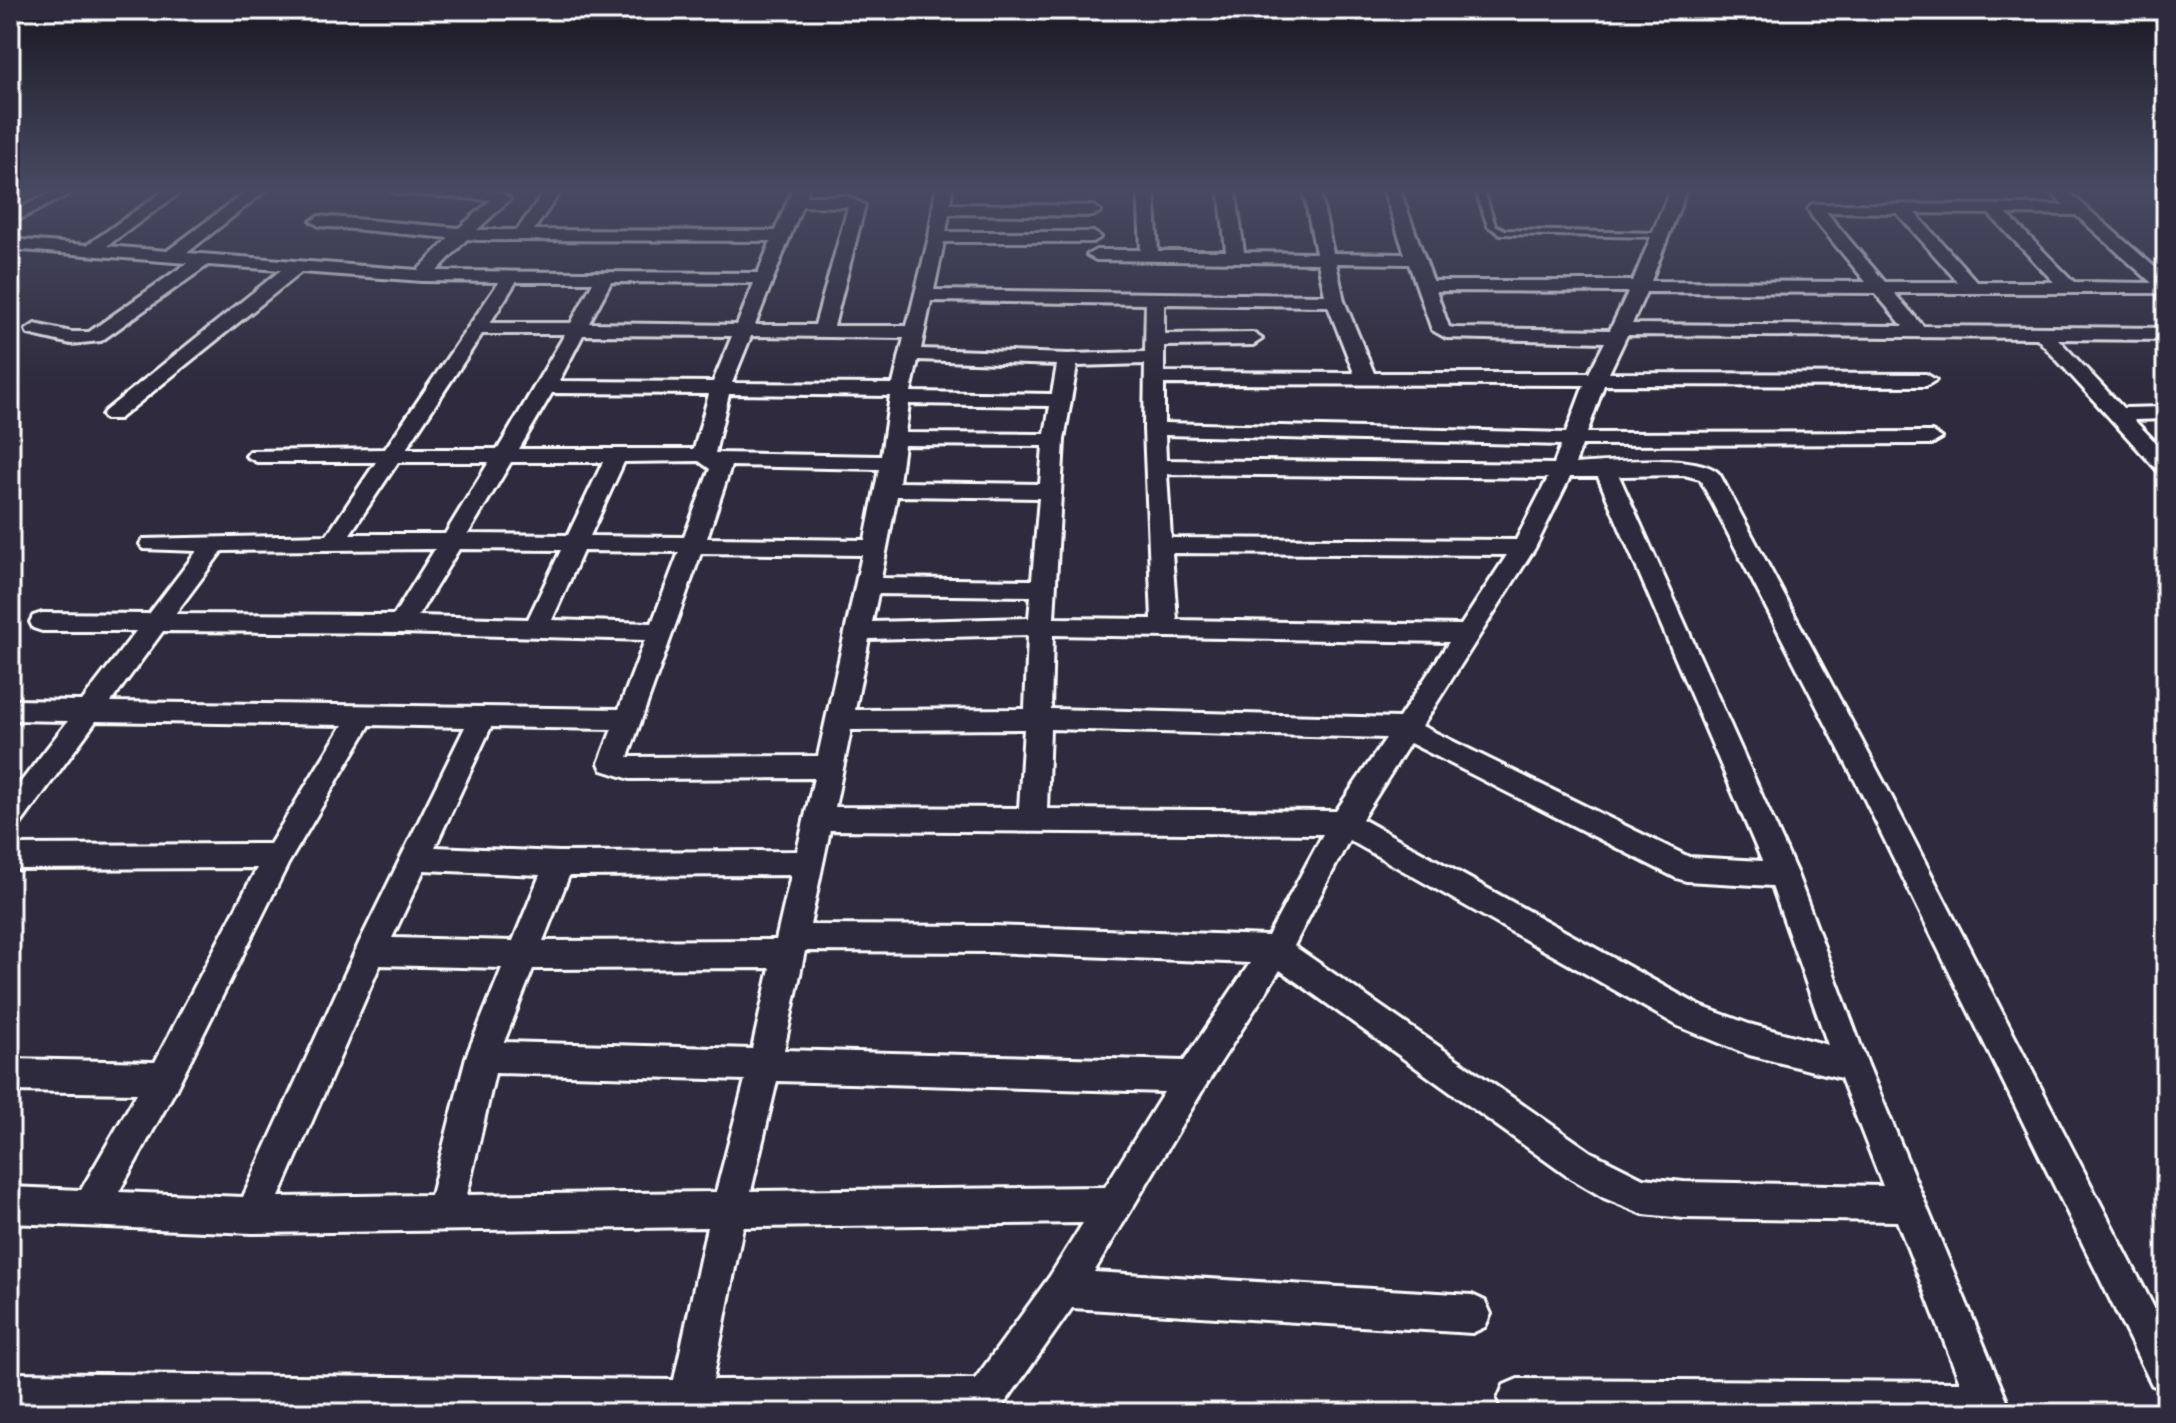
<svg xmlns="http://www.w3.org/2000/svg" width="2176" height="1423" viewBox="0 0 2176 1423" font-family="Caveat,sans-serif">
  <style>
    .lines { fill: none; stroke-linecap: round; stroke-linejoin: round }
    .service-casing { stroke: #fff; stroke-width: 6 }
    .minor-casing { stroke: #fff; stroke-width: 6 }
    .service { fill: #2f2a3d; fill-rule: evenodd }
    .minor { fill: #2f2a3d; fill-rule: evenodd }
  </style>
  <rect width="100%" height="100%" fill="#2f2a3d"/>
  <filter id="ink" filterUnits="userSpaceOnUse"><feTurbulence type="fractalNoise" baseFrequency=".0125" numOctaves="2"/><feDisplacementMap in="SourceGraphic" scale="16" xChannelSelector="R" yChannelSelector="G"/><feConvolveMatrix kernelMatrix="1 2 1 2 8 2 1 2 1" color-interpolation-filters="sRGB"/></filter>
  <g filter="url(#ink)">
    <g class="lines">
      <g class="service-casing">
        <path id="service" d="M1482,188H1490L1485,195L1495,225L1505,230L1660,233L1664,235L1660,237L1500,234L1488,226L1477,195Z"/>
      </g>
      <g class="minor-casing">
        <path id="minor" d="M61,188H81L10,224V213Z
          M168,188H186L107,246L167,251L251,188H269L187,253L418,270L449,238L319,226L311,221L319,216L459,228L491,200L396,193L388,188C416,187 490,180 510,199L477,230H517L547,188H563L534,230L775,231L793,188H809L806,196H846L865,205L834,326H907L929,237L936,188H952L950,204L1093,206L1101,211L1093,216L949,214L946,232H1093L1101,237L1093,242H944L934,290L1325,295L1318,263L1096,260L1087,255L1096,250H1141L1138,188H1154L1158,251H1226L1219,188H1235L1244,252L1316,253L1303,188H1319L1333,253L1405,254L1383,188H1399L1433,281H1633L1671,188H1687L1651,281L1866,282L1813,218L1808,209L1812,204L2064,205L2047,188H2064L2166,277V293H1894L1923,326L2166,328V340L2058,339L2123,408L2166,407V419L2134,420L2166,453V473L2158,471L2037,338L1627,335L1609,373L1926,374L1936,380L1926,386L1604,385L1587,433L1932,432L1942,438L1932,444L1582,445L1575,464C1605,463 1702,451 1720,475L1888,790L2166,1331V1390L2152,1385L1864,798L1700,479L1684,475L1619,476L1797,874L1868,1065L2012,1413H1504L1498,1399L1504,1385L1518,1379L1960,1382L1897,1221L1684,1218L1643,1214L1604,1198L1567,1176L1280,970L1204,1088L1094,1272L1472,1295L1485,1301L1491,1314L1485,1327L1472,1333L1072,1308L998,1413L10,1411V1373L674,1380L707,1227L253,1233L10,1223V1187L81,1190L137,1093L10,1091V1059L155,1062L257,868L10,869V845L270,844L343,725L96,721L20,825L10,828V796L68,721L10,720V700L82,701L136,631H42L33,628L30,622L33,616L42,613L149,614L197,551L143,549L140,544L143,539L327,535L376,462H257L246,456L250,451L385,449L499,282L422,281L301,272L119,419H105L102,415L105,411L281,270L208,265L101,341L71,344L28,334L26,330L35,324L71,332H89L187,263L10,249V239L87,245ZM802,206L848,207L815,325H755ZM1826,212L1897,213L1958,282H1885ZM1915,213L1989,214L2054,282H1977ZM2007,214L2076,215L2152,283L2074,282ZM467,239L478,240L771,241L758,273L437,271ZM1336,263L1409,264L1432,330L1446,338L1605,342L1589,373H1374L1344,301ZM516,282H593L571,323H490ZM611,282L754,283L737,325L589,323ZM1436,291L1628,292L1610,330L1455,328L1449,327ZM1646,292L1875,293L1903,326L1632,324ZM931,301L1146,304L1145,352L1068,354L921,349ZM1164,304L1328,306L1354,373L1164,372V346L1253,345L1262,339L1253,333L1164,334ZM482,334H565L498,449H406ZM583,335L732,336L713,382L559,381ZM751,336L904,338L893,384L732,383ZM918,360L1057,365L1052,394L911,392ZM1145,364L1144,429L1152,619L1054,618L1064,440L1077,366ZM1164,384L1584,385L1566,433L1164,423ZM552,393L709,394L694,449H519ZM729,394L890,396L881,456L715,453ZM909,404L1050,406L1045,434L905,433ZM1165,435L1561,445L1554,464L1166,460ZM904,445L1043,446L1040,484L899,482ZM699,461L710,469L684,537L590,536L624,462ZM398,462H489L445,534H350ZM511,462H603L568,535L468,534ZM731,466L879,469L865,540L707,538ZM1167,474L1548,478L1516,540L1171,538ZM1570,477H1598L1762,861L1689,857L1422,726L1535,548ZM897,496L1039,498L1032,580L881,578ZM435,549L394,615L175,614L222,551ZM459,549L561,550L528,619L418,616ZM583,551L679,552L652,623L552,620ZM701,553L862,555L818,756L628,757ZM1172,553L1507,555L1461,625L1177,620ZM878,594L1031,596L1029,618L872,622ZM163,631L401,633L645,640L619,709L111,702ZM1028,635L1025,709L855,710L869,639ZM1053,635L1449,642L1399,718L1051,709ZM370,725L465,727L360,941L243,1197L119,1192L176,1089L288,864ZM491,727L612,729L599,763L602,770L630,779L814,778L797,851L559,852L435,847ZM1024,729L1019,808L835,807L851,730ZM1050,729L1386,738L1336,811L1047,809ZM1410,743L1676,878L1686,881L1772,886L1828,1045L1749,1024L1700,1006L1362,819ZM830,830L1323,834L1268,936L991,926L810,925ZM1349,840L1678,1026L1749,1055L1841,1078L1883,1186L1684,1182L1643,1178L1591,1152L1294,946ZM424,870L540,875L513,941L392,938ZM791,875L776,940L543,941L569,876ZM805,951L991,952L1250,963L1184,1061L784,1050ZM380,965L502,968L466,1057L431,1195L279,1197ZM770,968L752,1049L504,1042L533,969ZM495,1073L745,1080L716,1192L467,1195ZM777,1081L1164,1092L1105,1187L751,1191ZM1083,1223L1050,1276L975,1379L713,1380L743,1227Z"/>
      </g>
      <use href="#service" class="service"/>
      <use href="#minor" class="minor"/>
    </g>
  </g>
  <linearGradient id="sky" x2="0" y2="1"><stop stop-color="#1a1722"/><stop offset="0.49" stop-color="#474a62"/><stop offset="1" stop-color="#474a62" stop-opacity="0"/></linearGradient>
  <rect width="2176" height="387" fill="url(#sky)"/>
  <rect width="2176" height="1423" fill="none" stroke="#2f2a3d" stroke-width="40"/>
  <rect x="20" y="20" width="2136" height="1383" fill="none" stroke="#fff" stroke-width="3" filter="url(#ink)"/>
</svg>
